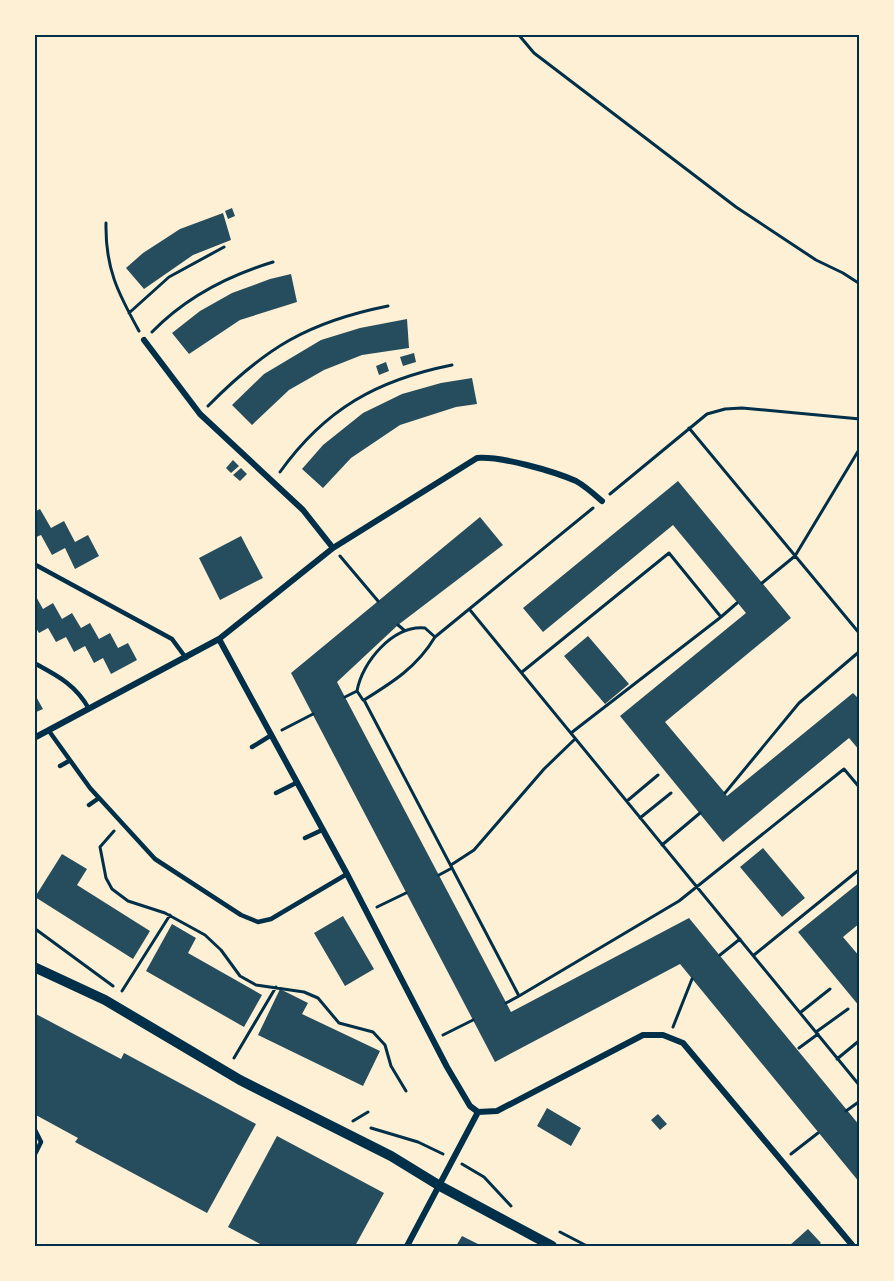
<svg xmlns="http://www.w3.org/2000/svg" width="894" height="1281" viewBox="0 0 894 1281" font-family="'Exo 2',sans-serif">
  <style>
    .building { fill: #264d5e }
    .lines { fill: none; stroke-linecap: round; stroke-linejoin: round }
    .path { stroke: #003049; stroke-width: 3 }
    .service { stroke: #003049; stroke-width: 4.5 }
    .minor { stroke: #003049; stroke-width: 6 }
    .tertiary { stroke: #003049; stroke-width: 10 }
    .neatline { fill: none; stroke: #003049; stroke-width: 2 }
  </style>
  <rect width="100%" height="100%" fill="#fdf0d5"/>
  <path class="building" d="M232,208L235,216L228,219L225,211Z
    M223,213L231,240L193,255L144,289L126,268L143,253L180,229Z
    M291,274L297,302L240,320L189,354L172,333L200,311L232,293L270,279Z
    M407,319L409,348L362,355L324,370L289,390L252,425L232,405L264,374L321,340L360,328Z
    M414,353L416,362L403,366L400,357Z
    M386,362L389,371L379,375L376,366Z
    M472,378L477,404L456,407L400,425L351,458L323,488L302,469L323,445L363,413L402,394L441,383Z
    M233,460L239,466L231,473L226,468Z
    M241,468L247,474L240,481L233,475Z
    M678,481L791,618L665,722L725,793L727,796L853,693L860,700V751L849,738L723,842L620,716L746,613L673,525L543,632L523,608Z
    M40,509L51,528L64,521L75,542L88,535L99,556L75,569L65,548L52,555L41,535L34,538V512Z
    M480,517L503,545L398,625L337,682L511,1012L689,918L860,1126V1183L680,964L495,1062L291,673Z
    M241,536L263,578L220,600L199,558Z
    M34,593L43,609L53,603L62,619L72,613L81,628L90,623L99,639L110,633L118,648L128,643L137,660L111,674L103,658L94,663L85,646L74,652L66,637L56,642L48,628L39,633L34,625Z
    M588,636L629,684L605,704L564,656Z
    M34,693L43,709L34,713Z
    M763,848L805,898L782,917L740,867Z
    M62,854L87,869L77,885L150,931L133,959L35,897Z
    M860,882V923L843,937L860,957V1007L798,932Z
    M343,916L374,969L345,986L314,933Z
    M172,924L196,938L188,953L262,995L244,1027L146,971Z
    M280,989L308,1003L302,1014L380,1051L363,1086L258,1035Z
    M34,1013L121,1059L124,1053L256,1124L207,1213L75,1142L78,1138L34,1114Z
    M547,1108L581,1128L571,1146L537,1126Z
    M658,1114L667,1124L660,1130L651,1120Z
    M277,1136L384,1193L355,1246H264L228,1227Z
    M808,1229L821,1243L817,1246H789Z
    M462,1236L482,1246H456Z"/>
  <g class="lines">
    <path class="path" d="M518,34L534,53L736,207L816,260L843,273L860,284
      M106,223C105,268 118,293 139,331
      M129,313L169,277L224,247
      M152,332C186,297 227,276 273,262
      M208,406C265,348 308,322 388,306
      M689,428L860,634
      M280,472C325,409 377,380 452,365
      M610,494L707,414L725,409L742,408L860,419
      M593,508L435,637C417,667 393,682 364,700L519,996L679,901L844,769L860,788
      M340,556L378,601
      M762,583L795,556L860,448
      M470,610L860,1086
      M721,617L737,603
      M398,625L404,630
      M522,672L669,553L721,617L571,733
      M357,691C362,662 393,625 425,628L435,637
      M345,697L357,691L363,700
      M282,730L313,714
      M725,793L799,703L860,651
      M627,801L658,775
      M640,818L671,793
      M114,831L100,847L106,878L112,889L128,901L165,913L205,935L221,950L240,976L256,985L304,992L318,998L339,1023L373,1032L385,1045L391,1066L406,1091
      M662,845L700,813
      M451,865L474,850L544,769L575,739
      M439,875L452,868
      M377,907L406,893
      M34,928L113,986
      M720,955L740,939
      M754,955L860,869
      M122,991L170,915
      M506,1003L519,996
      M801,1012L830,989
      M673,1027L692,979
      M816,1032L848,1009
      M443,1035L473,1020
      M799,1048L818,1034
      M234,1058L276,987
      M837,1059L860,1040
      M846,1111L860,1101
      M353,1121L368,1112
      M371,1128L418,1142L443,1154
      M791,1154L818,1133
      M462,1164L484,1177L511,1206
      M560,1232L587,1246"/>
    <path class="service" d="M34,564L172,639L186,658
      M34,663C58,676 76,685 89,709
      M49,731L90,788L155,859L241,915L258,922L271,919L347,874
      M252,747L270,736
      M60,766L69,761
      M276,793L296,783
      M89,805L99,798
      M305,838L322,830
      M34,1128L41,1142L34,1156"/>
    <path class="minor" d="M144,340L200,414L303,510L333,548
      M219,639L347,874L447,1067L470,1106L478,1112
      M34,738L219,639L333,548L477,458C501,456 553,471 576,481C585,486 594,494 602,501
      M478,1112L497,1111L643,1035H663L683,1043L853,1246
      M407,1246L478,1112"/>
    <path class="tertiary" d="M34,967L105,1000L240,1080L391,1156L440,1186L552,1246"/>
  </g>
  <rect width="894" height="1281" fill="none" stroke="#fdf0d5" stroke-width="72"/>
  <rect x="36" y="36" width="822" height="1209" class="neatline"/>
</svg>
